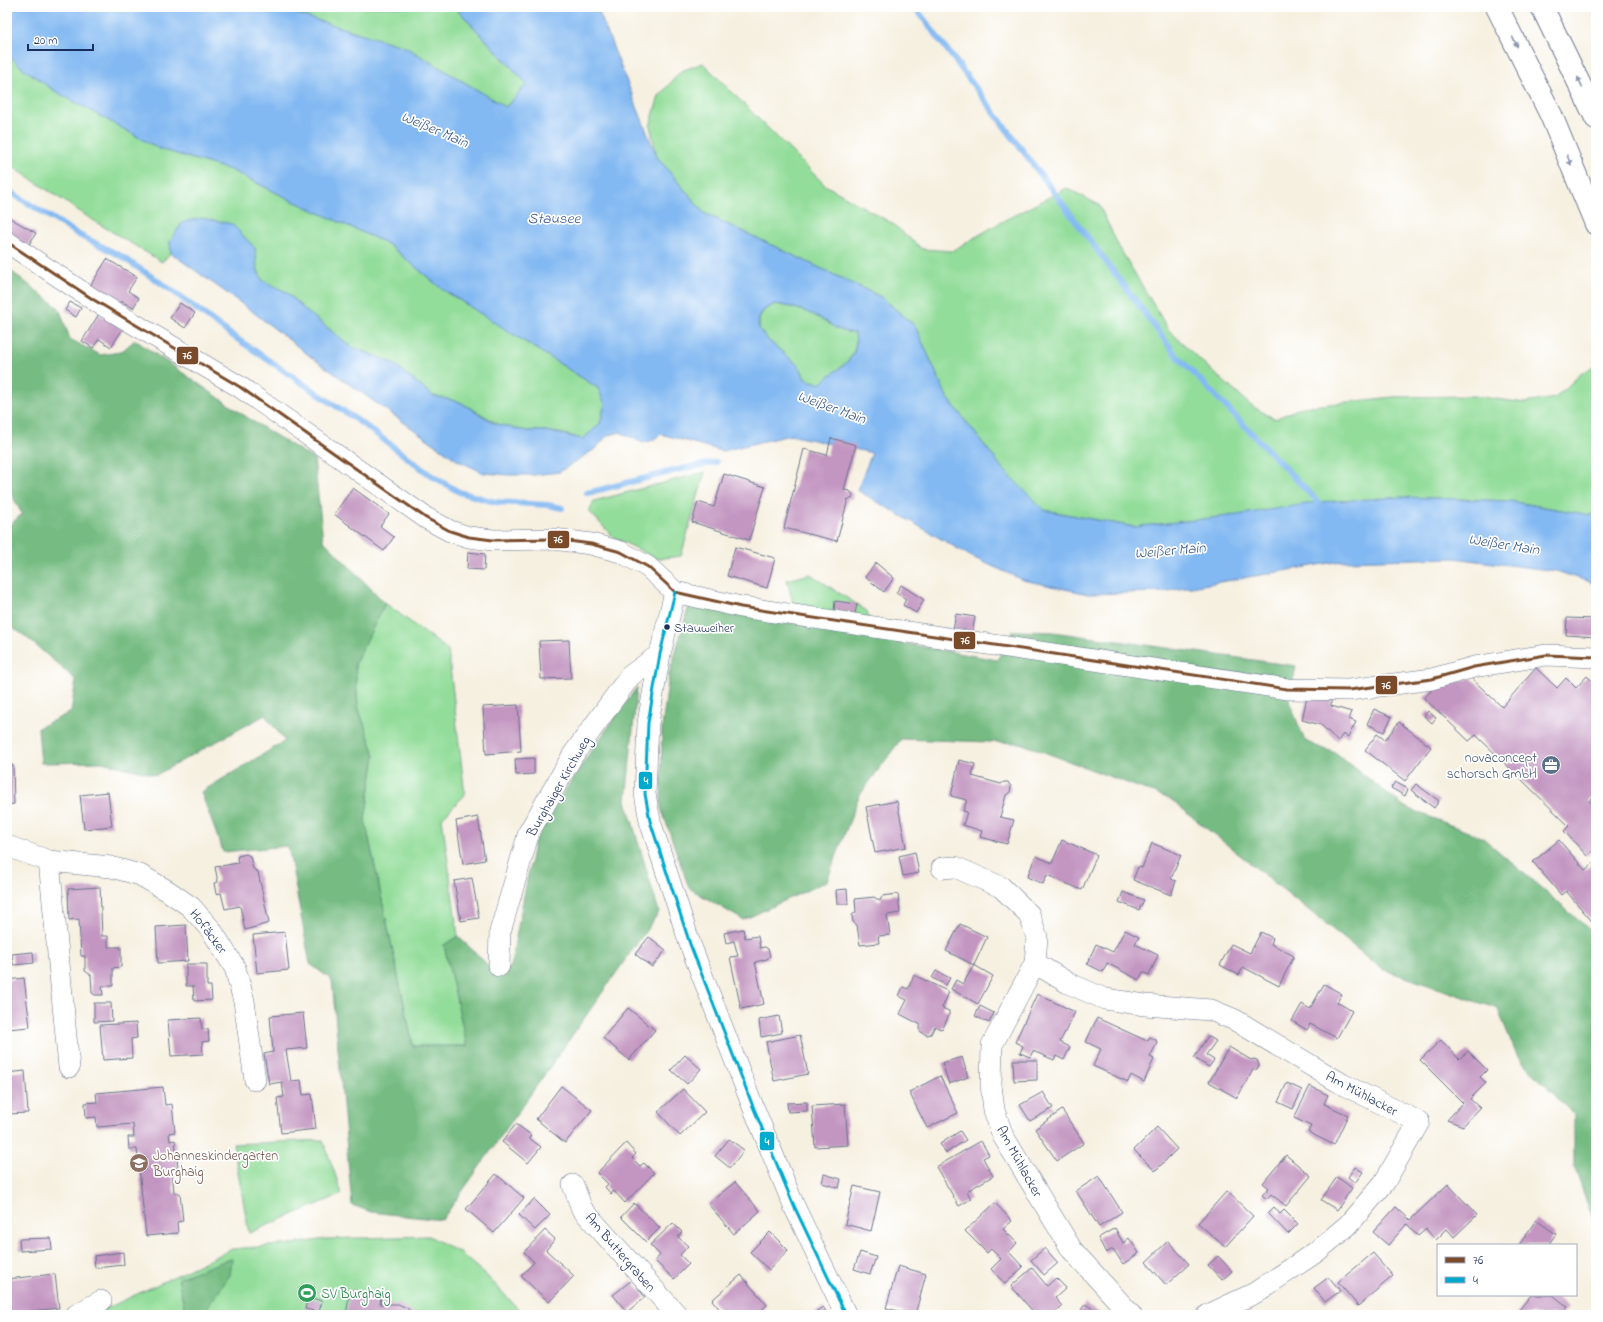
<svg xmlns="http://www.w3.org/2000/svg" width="1603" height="1322" viewBox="0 0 1603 1322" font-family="'Indie Flower',sans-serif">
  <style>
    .green { fill: #93dd9a; stroke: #57867c }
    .forest { fill: #76bc82; stroke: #487670 }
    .water { fill: #83b9f2; stroke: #4f74a8; fill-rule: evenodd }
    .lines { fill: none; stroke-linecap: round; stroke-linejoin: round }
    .stream { stroke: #83b9f2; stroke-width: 6 }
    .building { fill: #c396c1 }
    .minor-casing { stroke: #68738c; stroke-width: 22 }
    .trunk-casing { stroke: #68738c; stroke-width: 24 }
    .minor { stroke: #fff; stroke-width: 21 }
    .trunk { stroke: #fff; stroke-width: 22 }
    .bus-1-casing { stroke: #fff; stroke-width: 6 }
    .bus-2-casing { stroke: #fff; stroke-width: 6 }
    .bus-1 { stroke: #7a4b2a; stroke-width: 3 }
    .bus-2 { stroke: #00a9ce; stroke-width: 3 }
    .oneway { fill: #8d97ae }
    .bus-dot { fill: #1b2f5e; stroke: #fff; stroke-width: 1.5 }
    .labels { text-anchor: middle; stroke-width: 3.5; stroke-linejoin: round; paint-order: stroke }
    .bus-label { font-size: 13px; fill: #1b2f5e; stroke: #fff; text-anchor: start }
    .service-label { font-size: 14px; fill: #4e5e75; stroke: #fff; text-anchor: end }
    .street-label { font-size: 14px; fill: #1b2f5e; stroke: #fff }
    .education-label { font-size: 14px; fill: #785e54; stroke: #fff; text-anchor: start }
    .leisure-label { font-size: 14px; fill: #27864d; stroke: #fff; text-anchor: start }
    .water-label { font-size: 15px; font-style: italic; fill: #3a588a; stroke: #fff }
    .line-badge { stroke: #fff; stroke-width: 1.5 }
    .badge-label { font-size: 11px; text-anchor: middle; font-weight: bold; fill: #fff }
  </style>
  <rect width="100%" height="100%" fill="#fff"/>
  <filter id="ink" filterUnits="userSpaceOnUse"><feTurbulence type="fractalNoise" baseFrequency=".025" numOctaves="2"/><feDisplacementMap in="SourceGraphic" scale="8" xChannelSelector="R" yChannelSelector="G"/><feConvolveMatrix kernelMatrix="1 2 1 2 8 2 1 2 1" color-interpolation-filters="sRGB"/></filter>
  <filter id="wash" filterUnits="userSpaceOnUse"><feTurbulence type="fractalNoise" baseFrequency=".012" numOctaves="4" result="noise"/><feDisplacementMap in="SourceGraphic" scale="16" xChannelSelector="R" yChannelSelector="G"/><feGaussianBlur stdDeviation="0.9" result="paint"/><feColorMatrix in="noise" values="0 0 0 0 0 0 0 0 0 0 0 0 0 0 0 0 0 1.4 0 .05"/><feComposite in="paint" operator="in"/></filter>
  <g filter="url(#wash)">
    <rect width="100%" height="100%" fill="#f6f0e0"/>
    <path class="green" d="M278,7H455L527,84L506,107L405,47L287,11Z
      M7,53L20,66L55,91L160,149L231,170L291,200L388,244L442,289L598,388L605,404L600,424L583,439L560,433L545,431H526L500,425L460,402L433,396L391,362L352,347L306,311L286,292L262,280L257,268L255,248L243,237L170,241L171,253L162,262L91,219L7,163Z
      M703,63L825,185L893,224L922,249L952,251L1003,221L1067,188L1099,205L1119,247L1168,329L1201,361L1250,405L1275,419L1302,407L1393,397L1475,396L1525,403L1555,398L1583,372L1596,366V516L1509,501L1403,497L1134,527L1044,510L1003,469L947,397L915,326L881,297L704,213L657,157L650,126L659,96L681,71Z
      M775,304C790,306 804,310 818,317C833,325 837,332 855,333C859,364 838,365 821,384L805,379L800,367L769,341L759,329C758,314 762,310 775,304Z
      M705,472L681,556L657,559L612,536L589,511L594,501Z
      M810,574L867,611L869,619L844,618L793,603L787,580Z
      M385,603L448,650L465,795L442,818L458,936L444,945L467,1046H413L365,820L375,755L358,707L355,663Z
      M323,1140L342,1194L249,1233L233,1144Z
      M429,1236L460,1253L487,1276L524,1315H93L232,1249L292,1244L326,1239Z"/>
    <path class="forest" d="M7,268L59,308L70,339L100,355L121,352L135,340L254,422L314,459L323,540L385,603L355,664L358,707L375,755L365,820L413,1046H467L444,945L458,936L499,976L510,968L536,834L591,751L637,687L626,801L659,912L442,1220L371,1212L352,1205L332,980L310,964L288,846L223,852L201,792L285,741L265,715L156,775L102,762L41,763L38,728L71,712L76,680L25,636L7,624V527L22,514L7,486Z
      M690,602L846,633L997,660L1013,631L1053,632L1296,666L1289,701L1304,739L1313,745L1336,753L1405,807L1483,838L1591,931L1596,939V1224L1594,1222L1574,1166V1115L1517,1056L1498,1009L1382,969L1170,799L1020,743L901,739L859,796L827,881L743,920L689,888L661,808L662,728L669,675Z
      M232,1258L230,1275L202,1315H186L178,1278Z"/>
    <path class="water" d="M7,7H278L287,11L405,47L506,107L527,84L455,7H597L657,157L704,213L881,297L915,326L947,397L1003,469L1044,510L1134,527L1237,515L1319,502L1403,497L1509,501L1596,516V584L1556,571L1454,558L1341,561L1162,592L1088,594L1023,580L972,557L857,490L872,453L790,435L722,451L661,434L653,440L643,443L620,432L607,436L595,449L559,472L534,475H509L484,473L457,460L311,357L253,312L171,253L170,241L183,222L202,218L232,224L255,248L257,268L262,280L286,292L306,311L352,347L391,362L433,396L460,402L496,424L526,431H545L583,439L600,424L605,404L598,388L442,289L388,244L291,200L231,170L160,149L55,91L20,66L7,53ZM775,304C790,306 804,310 818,317C833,325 837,332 855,333C860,364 838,365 821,384L805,379L800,367L769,341L759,329C757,314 762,310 775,304Z"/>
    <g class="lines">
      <path class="stream" d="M915,7L1176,355L1323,507
        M7,190L79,235L121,256L174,292L230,334L367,427L429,474L459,492L495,502L548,505L562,508
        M587,493L677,470L716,462"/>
    </g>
    <g id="blocks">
      <path class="building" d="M8,217L36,233L27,248L7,236Z
        M107,259L137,277L128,291L139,298L133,308L121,301L116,309L87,291Z
        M70,302L81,308L76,317L65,310Z
        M180,303L195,313L185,328L170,318Z
        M99,314L123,329L111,347L99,339L93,348L82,341Z
        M831,438L856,445L844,490L850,491L853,495L852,499H848L837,541L784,528L804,449L827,455Z
        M724,474L765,487L749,540L692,522L698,502L714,507Z
        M353,488L389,514L380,526L394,537L384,551L334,514Z
        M735,547L775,558L767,588L727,576Z
        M468,552L485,554L484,570L467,569Z
        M876,563L894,578L884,592L865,577Z
        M901,585L924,600L916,613L903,605L906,599L896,593Z
        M835,601L857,604L855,614L834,611Z
        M956,614L975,617L972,634L953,630Z
        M1567,618L1596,619V637L1566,635Z
        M569,640L571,678L541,679L539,641Z
        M1536,668L1557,688L1566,678L1576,688L1587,676L1596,685V794L1589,801L1593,804L1596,801V848L1587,856L1564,831L1569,826L1476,735L1469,741L1424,698L1435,687L1471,678L1502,707Z
        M1307,697L1331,700V706L1352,712L1349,719L1356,722L1348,737L1343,734L1338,741L1321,725L1302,720Z
        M518,705L521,751L486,754L483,707Z
        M1374,709L1392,717L1384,732L1367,724Z
        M1428,711L1436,718L1432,723L1424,716Z
        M1399,722L1431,747L1405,781L1365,750L1377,734L1385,740Z
        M534,758V774L516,775L515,759Z
        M959,760L975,764L972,776L1001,784L1004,782H1008L1011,787L1010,792L1006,795L1000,817L1014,820L1007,844L980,837L982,831L963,825L967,812L963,811L967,800L951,796Z
        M7,765H13L14,804L7,805Z
        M1395,782L1408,789L1405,796L1391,788Z
        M1416,784L1439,801L1434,808L1411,790Z
        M108,792L112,826L84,829L80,795Z
        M897,801L906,847L875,853L866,807Z
        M478,817L485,860L463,864L456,821Z
        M1062,840L1097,855L1082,890L1047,875L1043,884L1027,877L1036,856L1052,863Z
        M1559,840L1585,870L1596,861V926L1566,891L1561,895L1533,862Z
        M1152,843L1181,855L1171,879L1176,881L1171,895L1133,880L1138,867L1142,868Z
        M915,852L919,873L903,876L899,856Z
        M246,854L250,856L253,869L258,872L269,923L245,930L240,906L225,909L221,893L216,894L214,883L218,882L215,867L238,863L237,859L238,856Z
        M472,878L479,918L461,921L454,881Z
        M100,887L102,936H108V947H121V967L113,968V986H102L103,995H95L92,993L91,975L85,971V956H81L79,919L69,920L68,889Z
        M847,889L848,904H837L836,890Z
        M1123,892L1144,900L1139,910L1119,902Z
        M898,894L900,913L887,915L890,935L878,936L879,943L860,945L857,925L853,922L852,915L856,912L855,899L874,897L880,901L882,896Z
        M960,924L987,937L974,965L946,951Z
        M186,925L188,961L158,963L156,927Z
        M743,929L745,938L758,936L760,948L765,947L768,949L770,956L767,959L755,962L764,1004L741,1009L730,957L738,956L734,941L726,943L724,933Z
        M1125,930L1139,937L1135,944L1158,955L1149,975L1143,972L1139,980L1107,963L1103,972L1087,964L1096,944L1113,952Z
        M285,932L289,970L257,973L253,935Z
        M1261,932L1273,938L1271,944L1294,956L1279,986L1243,967L1239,975L1220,965L1231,944L1250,953Z
        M649,937L666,950L652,967L635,954Z
        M33,952L34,963L13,965L12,954Z
        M186,964H207V986H211L212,1000L194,1001L193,986H186Z
        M974,965L993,976L978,1004L951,989L956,980L963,984Z
        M936,971L950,978L946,985L932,978Z
        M914,975L949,992L942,1008L949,1011V1015L943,1028L940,1029L935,1026L931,1034L927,1035L921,1032L919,1029L921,1025L900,1014L907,1000L899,996L903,987L908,989Z
        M24,978L30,1027L7,1029V980Z
        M1324,984L1342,994L1337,1002L1352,1011L1337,1038L1310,1024L1307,1030L1292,1021L1302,1004L1310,1009Z
        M1037,994L1075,1012L1060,1042L1070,1047L1064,1060L1056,1056L1054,1060L1033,1051L1030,1057L1020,1053L1023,1046L1015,1042Z
        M94,1003H111L112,1021L94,1022Z
        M980,1006L994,1013L989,1023L975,1016Z
        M628,1008L655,1030L629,1060L603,1038Z
        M303,1013L307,1048L286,1050L291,1081L301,1080L303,1095L312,1094L316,1129L281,1133L277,1098L284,1097L282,1082L269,1084L264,1054L273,1052L270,1016Z
        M779,1016L782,1033L761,1037L759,1020Z
        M201,1018L202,1029H208L209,1041L202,1042L203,1054L171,1056L168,1020Z
        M1097,1018L1147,1041L1150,1037L1156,1040L1157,1043L1150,1057L1154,1059L1144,1082L1131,1075L1128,1082L1093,1066L1101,1049L1086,1042Z
        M136,1023L137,1038L131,1039L132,1058L103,1060L100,1025Z
        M800,1035L808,1074L774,1081L766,1042Z
        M1208,1036L1216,1041L1206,1055L1214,1060L1209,1067L1194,1058Z
        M1441,1040L1459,1059L1468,1051L1487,1070L1480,1077L1486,1083L1470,1099L1480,1108L1463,1126L1447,1120L1463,1103L1420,1060Z
        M1229,1047L1251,1060L1254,1059L1257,1060L1259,1065L1257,1069L1253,1070L1237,1098L1209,1082Z
        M685,1055L701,1069L687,1084L671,1070Z
        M962,1057L968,1077L949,1084L942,1063Z
        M1013,1060H1037V1080L1014,1081Z
        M25,1071L28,1113L7,1114V1073Z
        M940,1076L958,1113L927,1128L909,1092Z
        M1287,1083L1302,1090L1293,1109L1278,1102Z
        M561,1086L592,1110L565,1143L536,1119Z
        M1310,1086L1328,1095L1324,1104L1348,1115L1334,1145L1308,1132L1311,1126L1294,1118Z
        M163,1087L165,1105L172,1104L175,1132L169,1133L170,1141L175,1140L178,1168L172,1169L174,1193H180L183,1221L177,1222L178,1233L146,1236L137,1149H129L128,1137H134L133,1124L97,1127L96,1117L86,1118L85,1103L97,1102L96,1093Z
        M683,1089L705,1112L680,1136L658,1112Z
        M1043,1092L1053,1108L1030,1121L1020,1105Z
        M807,1102V1111L788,1112L787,1103Z
        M845,1104L848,1145L815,1147L812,1106Z
        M1062,1110L1084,1143L1057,1161L1035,1129Z
        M516,1124L531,1135L529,1138L541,1147L528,1163L502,1142Z
        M1157,1127L1177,1149L1155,1171L1134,1150Z
        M960,1131L966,1140L946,1153L940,1144Z
        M729,1139L744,1150L730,1168L715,1156Z
        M981,1141L989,1155L983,1158L993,1176L967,1191L971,1199L959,1206L936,1167Z
        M626,1143L636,1154L632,1158L640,1166L644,1163L654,1173L625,1203L614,1191L611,1194L605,1187L608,1184L597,1173Z
        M1286,1155L1311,1176L1286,1206L1271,1194L1267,1199L1262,1195L1269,1188L1263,1183Z
        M1355,1167L1363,1172L1355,1183L1348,1177Z
        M496,1174L524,1198L494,1233L466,1209Z
        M824,1174L841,1179L839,1188L822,1183Z
        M1099,1176L1122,1212L1099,1227L1076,1191Z
        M1337,1177L1352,1188L1337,1210L1321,1200Z
        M735,1182L760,1211L734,1234L708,1204Z
        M1448,1184L1477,1215L1454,1237L1447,1229L1436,1240L1426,1229L1418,1236L1407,1224L1388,1245L1373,1232L1396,1207L1410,1220Z
        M854,1186L880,1192L871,1231L845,1224Z
        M1227,1191L1253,1216L1225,1247L1198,1223Z
        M534,1199L550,1215L535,1230L519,1215Z
        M634,1203L660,1228L646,1242L621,1217Z
        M995,1203L1012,1221L1003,1229L1017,1243L1009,1252L1023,1267L1005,1284L991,1269L1001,1259L991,1249L987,1253L965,1231Z
        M1274,1207L1280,1214L1284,1210L1298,1224L1288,1234L1268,1213Z
        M1536,1220L1556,1234L1548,1245H1519Z
        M673,1223L682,1232L678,1237L688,1246L680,1255L689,1264L674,1279L655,1261L660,1255L650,1245Z
        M1115,1228L1123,1243L1129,1238L1139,1253L1123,1264L1113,1249L1106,1253L1098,1238Z
        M545,1230L555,1239L546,1250L574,1276L549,1302L521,1276L534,1262L524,1252Z
        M770,1232L788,1250L769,1270L750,1252Z
        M51,1238L52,1249L20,1251L19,1239Z
        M1168,1241L1189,1264L1166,1285L1146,1262Z
        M1045,1248L1058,1263L1044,1275L1031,1260Z
        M123,1252L124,1265L95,1268L94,1256Z
        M860,1252L876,1257L870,1274L854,1269Z
        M1373,1253L1393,1276L1358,1306L1338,1282Z
        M1218,1256L1232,1271L1222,1280L1208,1265Z
        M898,1266L926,1274L915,1315L886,1308Z
        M1032,1268L1047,1286L1056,1278L1066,1288L1055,1298L1062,1306L1052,1315H1036L1011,1286Z
        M55,1274L59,1308L7,1314V1279Z
        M741,1275L767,1305L756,1315H718L722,1312L712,1300Z
        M1329,1277L1340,1291L1325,1302L1314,1288Z
        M632,1280L645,1297L627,1312L613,1295Z
        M350,1290L381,1295L380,1304H398L407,1308L415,1315H346Z
        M1531,1295H1553L1568,1307L1561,1315H1515Z
        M308,1297L322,1301L319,1312L305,1309Z
        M1085,1304L1103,1315H1078Z
        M823,1307L828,1315H817L815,1312Z"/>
    </g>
  </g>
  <g filter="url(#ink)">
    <use href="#blocks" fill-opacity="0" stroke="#68738c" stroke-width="1"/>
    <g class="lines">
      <g class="minor-casing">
        <path id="minor" d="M7,242L94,300L240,387L426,518L450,531L469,537L493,540L554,539L591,544L621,552L648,567L675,592L741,607L1287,689L1349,690L1432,679L1474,667L1546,655L1596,657
          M675,592L660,654L648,723L645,794L650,821L690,944L752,1104L794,1206L846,1315
          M7,846L49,861L111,867L140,875L168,891L191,907L212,931L235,968L244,1001L255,1080
          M49,861L69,1067
          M942,868L955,867L1001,887L1029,914L1037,937L1035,963L992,1045L991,1085L994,1110L1003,1136L1072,1250L1131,1315
          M1035,963L1068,983L1105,999L1145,1005L1211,1010L1235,1020L1342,1084L1419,1122L1384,1183L1348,1225L1316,1252L1255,1293L1208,1315
          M499,966L500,932L529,832L573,755L630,676L660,654
          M573,1185L582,1209L677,1315
          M76,1315L101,1301"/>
      </g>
      <g class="trunk-casing">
        <path id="trunk" d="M1497,7L1551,115L1596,224
          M1542,7L1596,118"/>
      </g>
      <use href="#minor" class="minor"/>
      <use href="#trunk" class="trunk"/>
      <g class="bus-1-casing">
        <path id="bus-1" d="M7,242L94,300L240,387L426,518L450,531L469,537L493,540L554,539L591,544L621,552L648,567L675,592L741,607L1287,689L1349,690L1432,679L1474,667L1546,655L1596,657"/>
      </g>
      <g class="bus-2-casing">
        <path id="bus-2" d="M675,592L660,654L648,723L645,794L650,821L690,944L752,1104L794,1206L846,1315"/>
      </g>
      <use href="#bus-1" class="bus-1"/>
      <use href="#bus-2" class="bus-2"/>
    </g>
    <defs><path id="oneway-solid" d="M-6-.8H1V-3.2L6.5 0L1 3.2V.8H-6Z"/></defs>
    <g class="oneway">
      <use href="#oneway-solid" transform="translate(1515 42) rotate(63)"/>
      <use href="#oneway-solid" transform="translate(1580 82) rotate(-116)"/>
      <use href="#oneway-solid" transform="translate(1569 160) rotate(67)"/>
    </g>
  </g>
  <defs>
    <g id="office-disc" transform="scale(1)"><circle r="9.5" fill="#5c6f8a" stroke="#fff"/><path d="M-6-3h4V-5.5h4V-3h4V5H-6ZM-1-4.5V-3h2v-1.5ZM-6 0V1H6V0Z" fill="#fff"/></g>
    <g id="school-disc" transform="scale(1)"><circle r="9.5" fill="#8d6e63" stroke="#fff"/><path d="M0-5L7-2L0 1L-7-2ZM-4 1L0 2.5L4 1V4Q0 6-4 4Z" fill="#fff"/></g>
    <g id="stadium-disc" transform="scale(1)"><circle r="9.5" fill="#2e9e5b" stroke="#fff"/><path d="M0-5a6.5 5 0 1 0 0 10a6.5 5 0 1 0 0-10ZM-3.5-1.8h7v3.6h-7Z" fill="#fff"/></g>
  </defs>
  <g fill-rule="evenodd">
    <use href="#office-disc" x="1551" y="765"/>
    <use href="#school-disc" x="139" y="1163"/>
    <use href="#stadium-disc" x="307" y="1293"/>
  </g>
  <circle class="bus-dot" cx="667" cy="627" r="3.5"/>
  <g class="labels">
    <g class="bus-label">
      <text x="674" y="632">Stauweiher</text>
    </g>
    <g class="service-label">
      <text x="1537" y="762">novaconcept<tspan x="1537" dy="16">schorsch GmbH</tspan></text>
    </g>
    <g class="street-label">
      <text transform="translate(558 786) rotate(-60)" y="5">Burghaiger Kirchweg</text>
      <text transform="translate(209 931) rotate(53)" y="5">Hofäcker</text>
      <text transform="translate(1362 1093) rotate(28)" y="5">Am Mühlacker</text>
      <text transform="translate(1020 1161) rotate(61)" y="5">Am Mühlacker</text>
      <text transform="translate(621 1252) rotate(49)" y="5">Am Buttergraben</text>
    </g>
    <g class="education-label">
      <text x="153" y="1160">Johanneskindergarten<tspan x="153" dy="16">Burghaig</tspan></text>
    </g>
    <g class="leisure-label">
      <text x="321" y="1298">SV Burghaig</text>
    </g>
    <g class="water-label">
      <text transform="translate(435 129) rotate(23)" y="5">Weißer Main</text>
      <text x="554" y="223">Stausee</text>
      <text transform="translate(832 407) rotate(20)" y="5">Weißer Main</text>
      <text transform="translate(1504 544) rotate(9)" y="5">Weißer Main</text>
      <text transform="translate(1170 550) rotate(-5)" y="5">Weißer Main</text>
    </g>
  </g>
  <g class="line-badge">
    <rect x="176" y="346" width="23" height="19" rx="4" fill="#7a4b2a"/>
    <rect x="547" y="530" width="23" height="19" rx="4" fill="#7a4b2a"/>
    <rect x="953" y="631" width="23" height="19" rx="4" fill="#7a4b2a"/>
    <rect x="1375" y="675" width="23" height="20" rx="4" fill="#7a4b2a"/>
    <rect x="638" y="771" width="15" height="19" rx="4" fill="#00a9ce"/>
    <rect x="759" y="1131" width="16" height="20" rx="4" fill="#00a9ce"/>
  </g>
  <g class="badge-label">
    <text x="187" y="359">76</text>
    <text x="558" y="543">76</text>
    <text x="965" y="644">76</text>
    <text x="1386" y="689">76</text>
    <text x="646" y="784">4</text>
    <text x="767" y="1145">4</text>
  </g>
  <rect width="1603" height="1322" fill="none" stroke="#fff" stroke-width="24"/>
  <rect x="1437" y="1244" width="140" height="52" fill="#ffffff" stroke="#a4acbf"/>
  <rect x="1445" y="1257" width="20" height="6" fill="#7a4b2a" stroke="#a4acbf"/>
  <text x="1473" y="1264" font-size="12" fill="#1b2f5e">76</text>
  <rect x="1445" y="1277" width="20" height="6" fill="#00a9ce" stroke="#a4acbf"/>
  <text x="1473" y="1284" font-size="12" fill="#1b2f5e">4</text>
  <path d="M28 44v6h65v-6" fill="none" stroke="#1b2f5e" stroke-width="2"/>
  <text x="34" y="44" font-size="12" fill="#1b2f5e" stroke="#ffffff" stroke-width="3" paint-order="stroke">20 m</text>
</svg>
